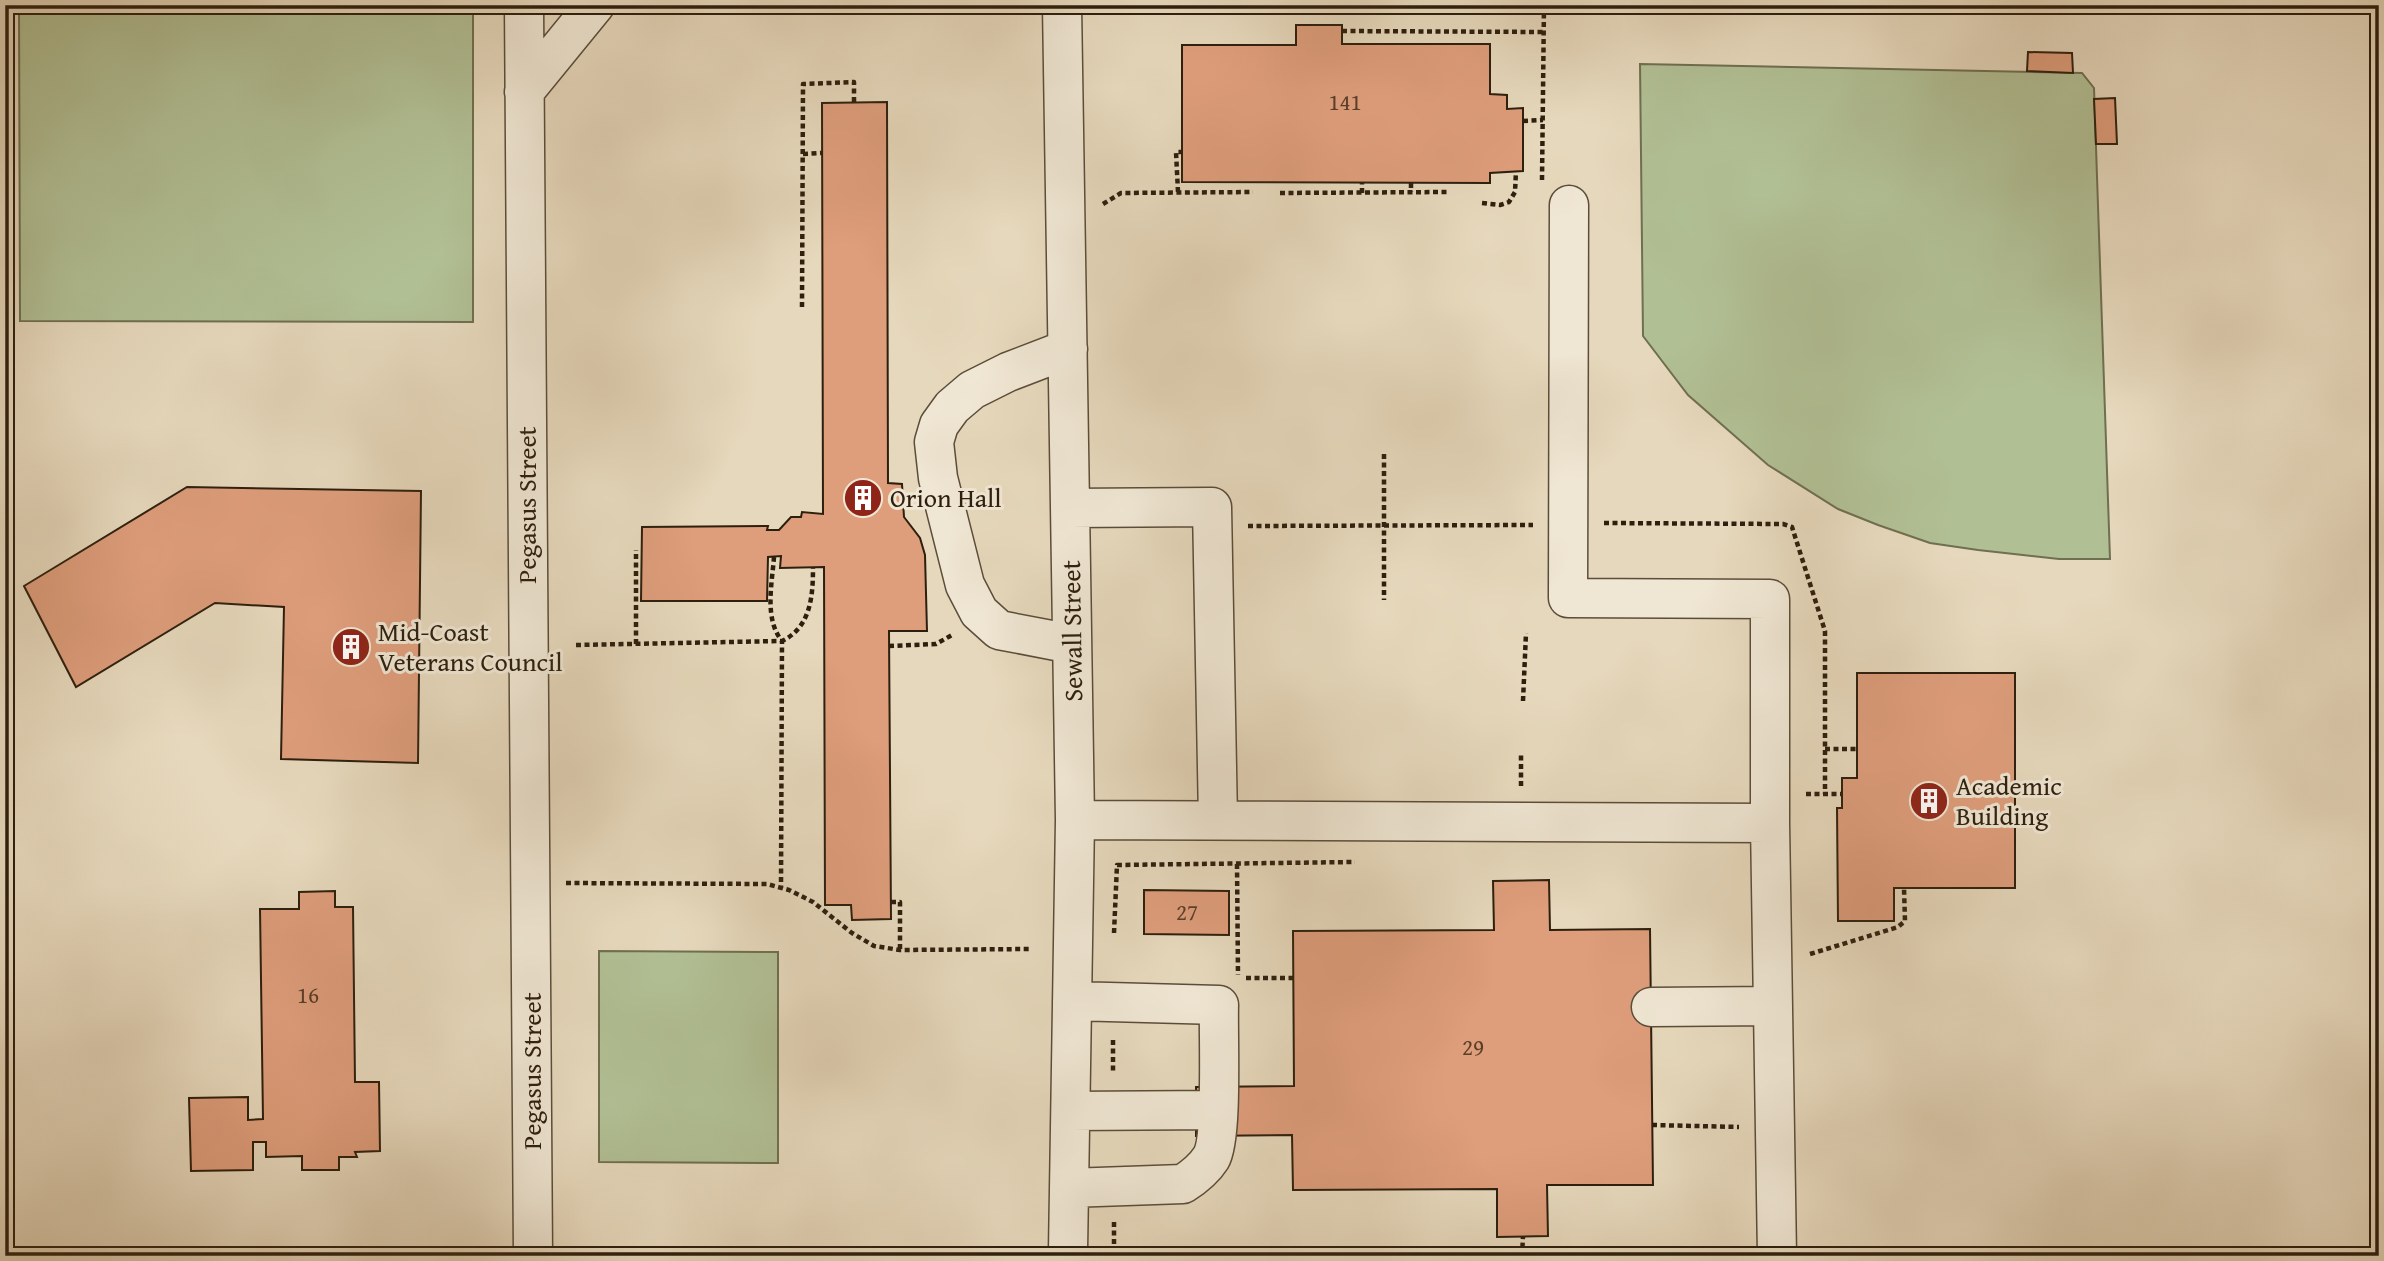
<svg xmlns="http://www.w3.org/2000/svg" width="2384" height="1261" viewBox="0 0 2384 1261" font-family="'Gentium Book Plus',serif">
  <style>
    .green { fill: #b1bf94; stroke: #6f6f51; stroke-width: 2 }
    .building { fill: #de9d7b; stroke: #2d1f0e; stroke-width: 2 }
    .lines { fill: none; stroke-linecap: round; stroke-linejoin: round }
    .minor-casing { stroke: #5b4d3a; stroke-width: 41 }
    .path { stroke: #2d1f0e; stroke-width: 4.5; stroke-dasharray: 5 3.5; stroke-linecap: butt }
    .minor { stroke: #efe6d3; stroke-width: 38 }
    .labels { text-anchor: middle; stroke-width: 6; stroke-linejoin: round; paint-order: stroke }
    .number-label { font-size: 23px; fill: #593e29 }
    .poi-label { font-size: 26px; fill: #2d1f0e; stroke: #efe6d3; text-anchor: start }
    .street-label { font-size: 26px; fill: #2d1f0e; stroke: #efe6d3 }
  </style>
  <rect width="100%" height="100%" fill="#e6d8bc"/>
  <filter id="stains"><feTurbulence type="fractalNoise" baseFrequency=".00286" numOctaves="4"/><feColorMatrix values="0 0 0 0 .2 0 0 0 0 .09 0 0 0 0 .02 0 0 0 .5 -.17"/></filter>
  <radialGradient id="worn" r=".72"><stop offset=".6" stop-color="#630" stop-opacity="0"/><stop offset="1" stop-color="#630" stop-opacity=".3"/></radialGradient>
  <path class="green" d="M19,5H473V322L20,321Z
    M1640,64L2082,73L2094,88L2110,559H2059L1978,550L1930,543L1878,525L1838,509L1768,465L1688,395L1643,336Z
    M599,951L778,952V1163L599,1162Z"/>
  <path class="building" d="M1296,25H1342V44H1490V94L1507,95V109L1523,108V171L1490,173V183L1182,182V45H1296Z
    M2028,52L2072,53L2073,73L2027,71Z
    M2115,98L2117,144H2096L2094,99Z
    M887,102L888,483L902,484L904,517L920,538L925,555L927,631H889L891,919L852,920L851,905H825L824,567L780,568L781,556L768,557L767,601H641L642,527L768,526L767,530H779L791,517H801L802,512L823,514L822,103Z
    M187,487L421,491L418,763L281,759L284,607L215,603L76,687L24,586Z
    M1857,673H2015V888H1894V921H1838L1837,808H1842V778H1857Z
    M1549,880L1550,930L1650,929L1653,1185H1547L1548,1236L1497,1237V1189L1293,1190L1292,1135L1196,1136V1087L1294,1086L1293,931L1494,930L1493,881Z
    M1144,890L1229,891V935L1144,934Z
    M335,891V907H353L355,1082H379L380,1151L355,1152L357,1157H339V1170H302V1156L266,1157V1142H253V1170L191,1171L189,1098L248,1097V1120L263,1119L260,909H299V892Z"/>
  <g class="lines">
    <g class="minor-casing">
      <path id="minor" d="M524,5L533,1256
        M1062,5L1075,820L1068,1251L1066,1256
        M524,92L595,5
        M1068,349L1008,372L972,390L952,407L939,425L934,442L938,478L965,585L979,612L999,630L1072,644
        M1070,508L1212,507L1218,820
        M1075,820L1770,823V599L1568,598L1569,205
        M1770,823L1777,1256
        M1651,1007L1773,1006
        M1071,1111L1217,1110
        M1069,1188L1183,1184C1194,1177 1204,1169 1211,1158C1223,1138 1218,1035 1219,1005L1072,1001"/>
    </g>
    <path class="path" d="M1342,31L1544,32
      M1523,121L1543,120
      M803,154L822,153
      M1542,180L1544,5
      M1411,183V192
      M1178,192L1176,152H1182
      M1280,193L1447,192
      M1362,193V183
      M1482,203L1500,205L1509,202L1515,192L1516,171
      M1103,204L1121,193L1253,192
      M802,307L803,84L854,82V103
      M1384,454V600
      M1604,523L1783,524L1792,527L1825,631V794
      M1248,526L1533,525
      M774,557C772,584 764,619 782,641C811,627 813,596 813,567
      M636,644V550
      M576,645L782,641L781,888
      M889,646L936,644L952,635
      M1523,701L1526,633
      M1825,749H1857
      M1521,786V753
      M1806,794H1842
      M1237,864L1238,975
      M566,883L767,884L789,890L813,902L852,933L874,946L900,950L1030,949
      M891,902H900V950
      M1114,933L1117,865L1355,862
      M1810,954L1898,927L1905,921L1904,888
      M1246,978H1293
      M1113,1040V1073
      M1652,1125L1739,1127
      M1114,1222V1256
      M1522,1256L1523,1236"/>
    <use href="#minor" class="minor"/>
  </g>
  <defs>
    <g id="building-disc" transform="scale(2.0125)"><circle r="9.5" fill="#8f2418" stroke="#efe6d3"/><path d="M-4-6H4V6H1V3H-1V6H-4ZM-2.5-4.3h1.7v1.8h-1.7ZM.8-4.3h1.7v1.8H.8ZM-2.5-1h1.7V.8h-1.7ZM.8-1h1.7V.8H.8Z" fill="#fff"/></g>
  </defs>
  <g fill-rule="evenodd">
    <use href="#building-disc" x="863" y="498"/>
    <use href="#building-disc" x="351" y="647"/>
    <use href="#building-disc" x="1929" y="801"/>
  </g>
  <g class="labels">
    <g class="number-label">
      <text x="1345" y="110">141</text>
      <text x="1187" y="920">27</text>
      <text x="308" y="1003">16</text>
      <text x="1473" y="1055">29</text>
    </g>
    <g class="poi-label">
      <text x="890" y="507">Orion Hall</text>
      <text x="378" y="641">Mid-Coast<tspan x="378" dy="30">Veterans Council</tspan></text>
      <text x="1956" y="795">Academic<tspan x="1956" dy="30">Building</tspan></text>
    </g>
    <g class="street-label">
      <text transform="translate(527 505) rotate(-90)" y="9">Pegasus Street</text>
      <text transform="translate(1072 631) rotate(-91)" y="9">Sewall Street</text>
      <text transform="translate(532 1071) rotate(-90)" y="9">Pegasus Street</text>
    </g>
  </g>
  <rect width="2384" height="1261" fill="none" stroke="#e6d8bc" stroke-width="28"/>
  <rect x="7" y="7" width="2370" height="1247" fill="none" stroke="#2d1f0e" stroke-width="3.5"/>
  <rect x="14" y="14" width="2356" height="1233" fill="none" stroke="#2d1f0e" stroke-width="2"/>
  <rect width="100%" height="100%" filter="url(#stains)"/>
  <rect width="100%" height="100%" fill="url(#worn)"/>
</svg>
